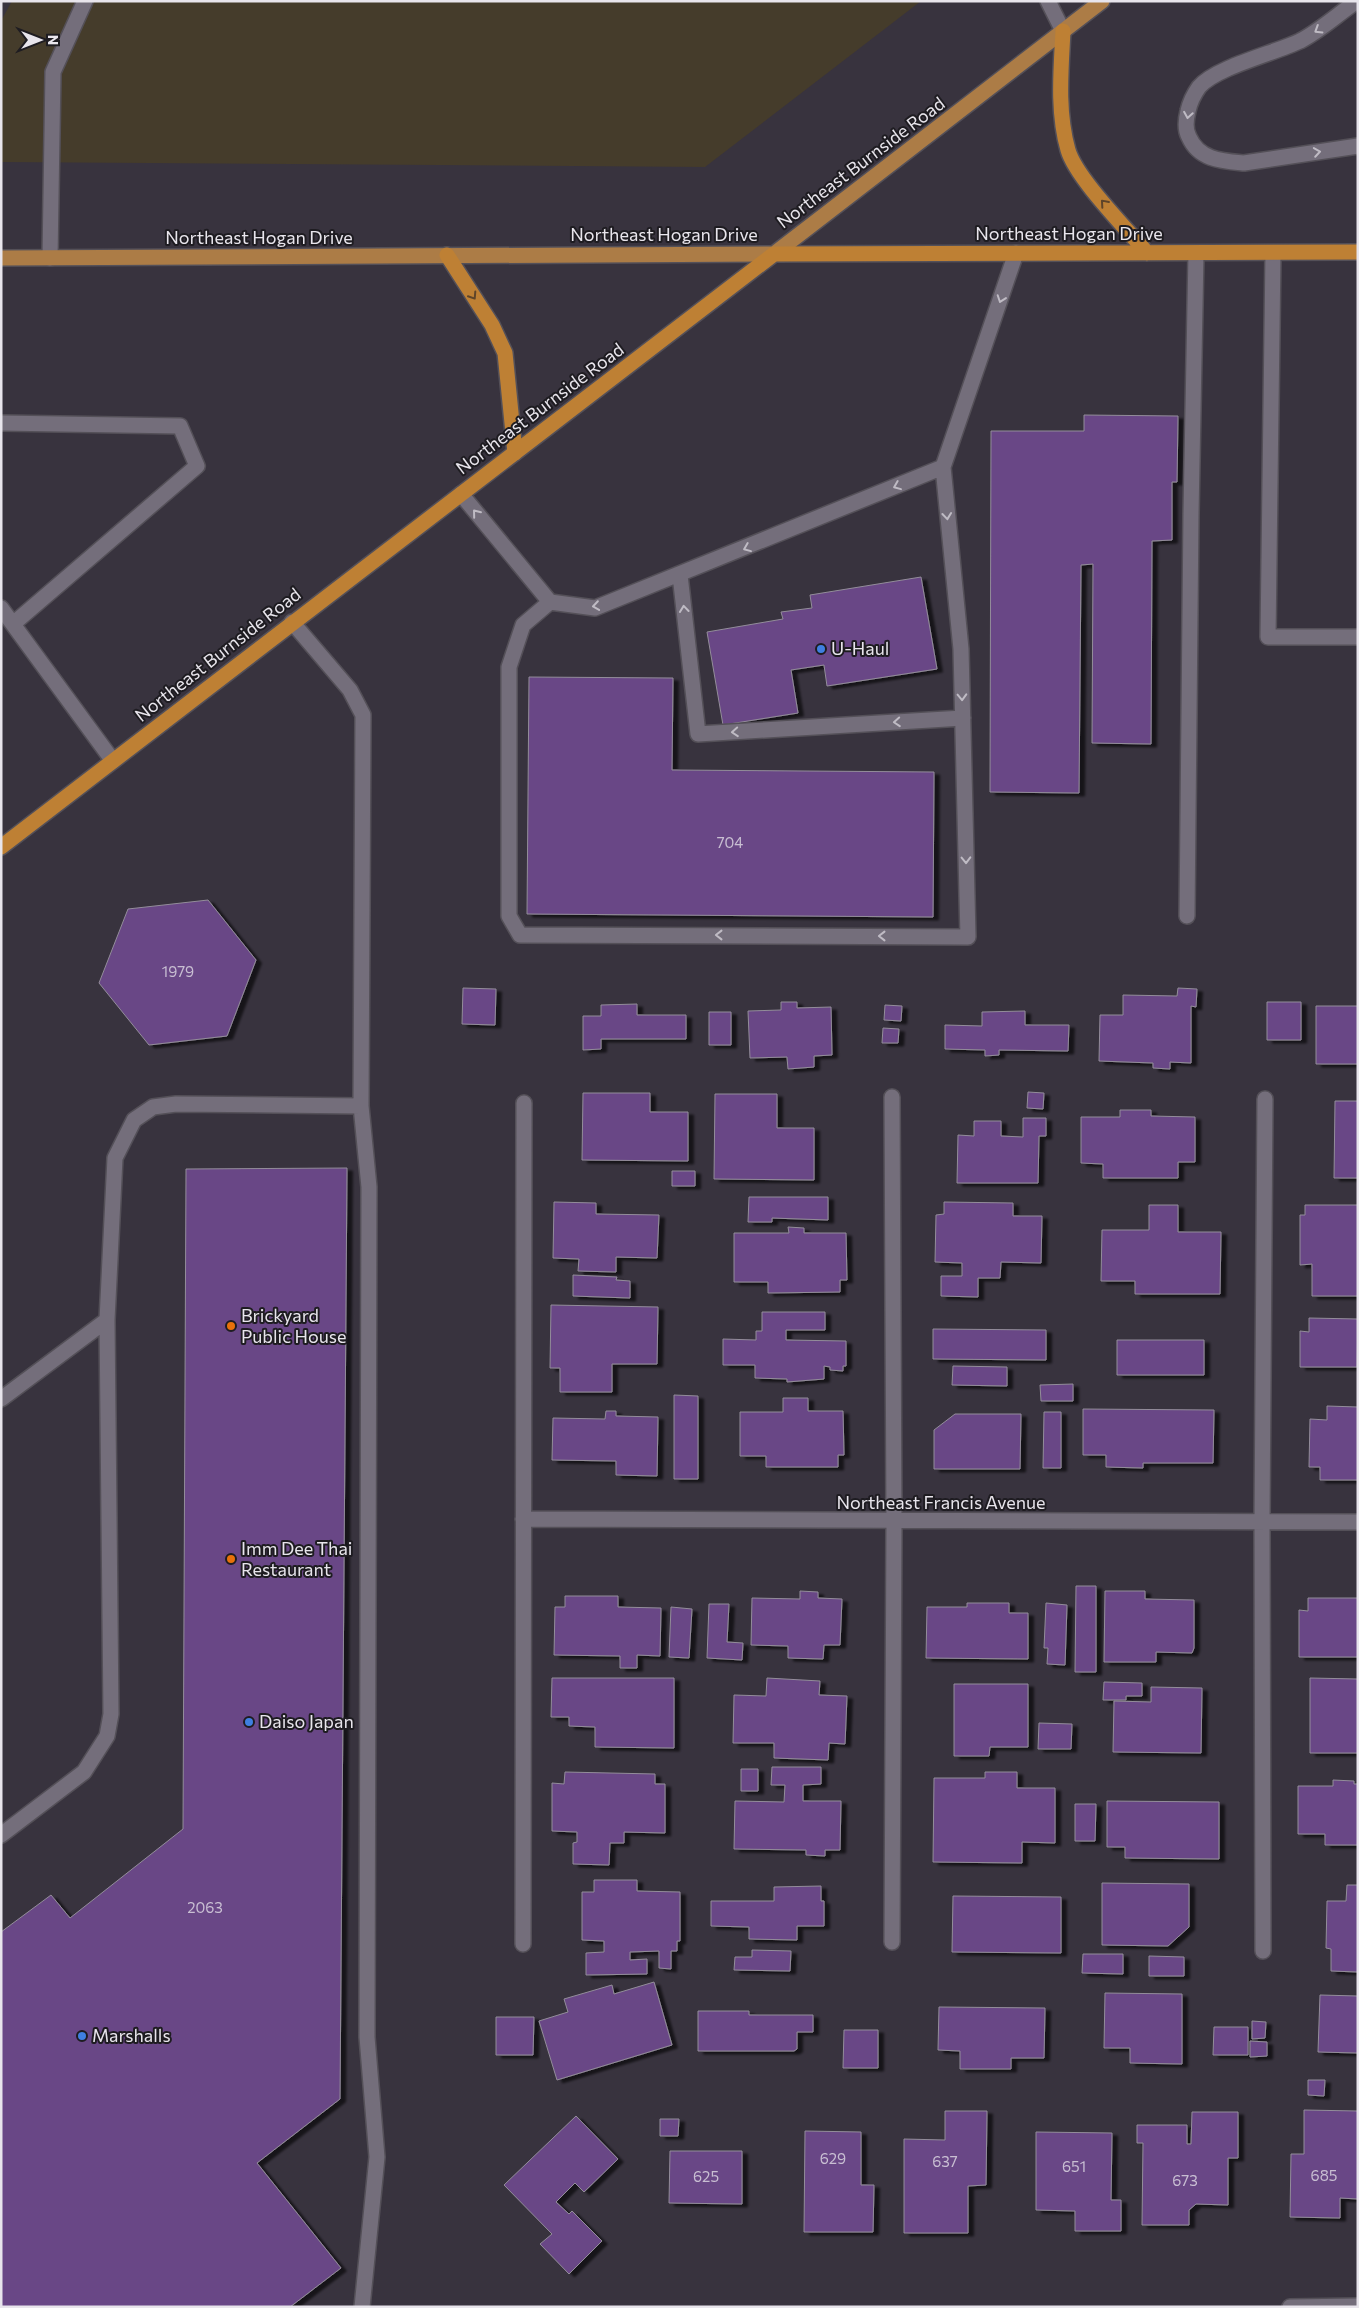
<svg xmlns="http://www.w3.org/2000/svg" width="1359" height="2308" viewBox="0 0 1359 2308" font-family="Commissioner,sans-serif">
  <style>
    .industrial { fill: #453c2b }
    .building { fill: #694786; stroke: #938d9a; filter: url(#shadow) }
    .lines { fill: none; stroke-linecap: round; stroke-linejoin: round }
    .service-casing { stroke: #545058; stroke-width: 18 }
    .minor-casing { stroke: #545058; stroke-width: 18 }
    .primary-casing { stroke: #545058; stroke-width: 18 }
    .trunk-casing { stroke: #545058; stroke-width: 18 }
    .service { stroke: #746e7b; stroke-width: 15 }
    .minor { stroke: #746e7b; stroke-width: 15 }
    .primary { stroke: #ac7c46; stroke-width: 15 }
    .trunk { stroke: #be8034; stroke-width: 15 }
    .oneway { stroke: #bfbbc4 }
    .oneway2 { stroke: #5e4429 }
    .shop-dot { fill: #3f7fe0; stroke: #1e1c21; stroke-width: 2 }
    .food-dot { fill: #e8710a; stroke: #1e1c21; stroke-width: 2 }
    .labels { text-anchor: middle; stroke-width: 4; stroke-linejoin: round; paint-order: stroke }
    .number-label { font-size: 15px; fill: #c8bed2 }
    .street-label { font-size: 18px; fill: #e8e5ec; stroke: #1e1c21 }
    .poi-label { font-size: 18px; fill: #e8e5ec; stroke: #1e1c21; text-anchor: start }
  </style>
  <defs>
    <filter id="shadow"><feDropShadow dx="5.5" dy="3" stdDeviation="1" flood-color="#0009"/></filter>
  </defs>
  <rect width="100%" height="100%" fill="#38333e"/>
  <path class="industrial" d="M12,1H921L705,167L1,162V21Z"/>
  <path class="building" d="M1084,415L1178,416L1177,482H1172V540L1152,541L1151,744L1092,743L1093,564L1081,565L1079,793L990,792L991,431H1084Z
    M921,577L937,669L827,686L824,665L791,670L798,713L723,725L707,632L783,619L781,612L812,608L810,595Z
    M529,677L673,678L672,770L934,772L933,917L527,914Z
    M208,900L256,960L227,1036L149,1045L99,983L128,909Z
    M463,988L496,989L495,1025L462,1024Z
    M1178,988L1197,989L1196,1007L1191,1006V1063L1170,1062V1069L1153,1068V1063L1099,1061L1100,1015H1123V995L1177,996Z
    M781,1002H797V1008L831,1007L832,1055L814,1056V1067L788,1069L787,1057L750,1058L748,1011L781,1010Z
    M1267,1002H1301V1040H1267Z
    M637,1004V1015H686V1039H601V1049L583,1050V1016H601V1005Z
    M885,1005L902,1006L901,1021L884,1020Z
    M1316,1006H1358V1064H1316Z
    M1025,1011V1025H1069L1068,1051L999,1050V1055L985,1056V1050L945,1049V1025L982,1026V1012Z
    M709,1012H731V1045H709Z
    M883,1028L899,1029L898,1043H882Z
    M1028,1092L1044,1093L1043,1109L1027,1108Z
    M583,1093H650V1112H688V1161L582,1160Z
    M715,1094H777V1128H814V1180L714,1179Z
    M1335,1101H1358V1178H1334Z
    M1120,1110H1151V1116L1195,1117V1162H1178V1178H1103V1164L1081,1163V1117H1120Z
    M1023,1118H1046V1136H1039L1038,1183H957L958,1135L974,1136V1121H1001V1136L1023,1137Z
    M347,1168L340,2099L257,2163L341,2268L290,2307H1V1932L51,1895L70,1918L183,1829L186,1169Z
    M672,1171H695V1186H672Z
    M749,1197H828V1220L772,1218V1222H748Z
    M554,1202L596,1203V1214L659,1215L657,1258L616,1257V1272L578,1271L579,1259L553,1258Z
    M944,1202L1013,1203V1216H1042L1041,1263L1001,1262L1000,1278H978V1297L941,1296V1276H962V1263L935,1262L936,1215L944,1214Z
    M1149,1205H1178V1232H1221L1220,1294H1135V1281H1101L1102,1230H1149Z
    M1305,1205H1358V1296H1312V1264L1300,1265V1215H1305Z
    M788,1227L804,1228V1233H846L847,1280H840V1292L768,1293V1282H734V1233H789Z
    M573,1275L617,1277L616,1280L630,1281V1298L573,1296Z
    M551,1305L658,1307L657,1364H612V1392H560V1368H550Z
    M762,1312H825V1330H786V1340L846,1341V1366H843V1371L830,1370V1367L824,1366V1379L787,1382V1379L755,1378V1365H723V1339L756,1340V1331H762Z
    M1309,1318L1358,1319L1357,1367H1300V1331L1309,1332Z
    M933,1329L1046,1330V1360L933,1359Z
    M1117,1340H1204V1375H1117Z
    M953,1366L1007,1367V1386L952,1385Z
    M1073,1384V1401H1041L1040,1385Z
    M674,1395L698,1396V1479H674Z
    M783,1398H808V1411H843L844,1455H838V1467H766V1456H740V1412H783Z
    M1327,1406L1358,1407V1480H1320V1467H1309L1310,1419L1327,1420Z
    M1083,1409L1214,1410L1213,1463H1143V1468L1106,1467V1455H1083Z
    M606,1411H616V1416L658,1417L657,1476L616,1475V1461L552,1460L553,1418L605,1419Z
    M1044,1412H1061V1468H1043Z
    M955,1414H1021L1020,1469H934V1430Z
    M1076,1586H1096V1672H1075Z
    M800,1591L818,1592V1598L842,1599L840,1645H824L823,1659L788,1658V1646L751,1645L752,1598L800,1599Z
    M1105,1591H1145V1599L1194,1600V1648L1192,1653L1156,1652V1662H1104Z
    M565,1596H618V1607L661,1608L660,1656L637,1655V1668H620V1656L554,1655L555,1607H565Z
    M1308,1598H1358V1657H1299V1610L1308,1611Z
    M967,1603H1009V1613H1028V1659L926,1658L927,1607H967Z
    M1046,1603L1067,1605L1065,1665L1047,1664L1048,1648H1044Z
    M709,1604H729L727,1642L743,1643L742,1660L707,1658Z
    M671,1607L692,1609L689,1658L669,1657Z
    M552,1678H674V1748L595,1747V1727L569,1726V1717H551Z
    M767,1678L820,1681L819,1695L847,1696L845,1744L829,1743L828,1760L774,1758V1743H733L734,1695L766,1696Z
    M1310,1678L1358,1679V1753H1310Z
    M1104,1682L1142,1683V1696H1126V1700H1103Z
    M954,1684H1028V1747H990L989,1756H954Z
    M1151,1687L1202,1688L1201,1753L1113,1752L1114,1701L1151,1702Z
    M1039,1723L1072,1724L1071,1749H1038Z
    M772,1767H821V1784L803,1785V1801H841L840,1850H825V1856L806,1855V1850L734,1849L735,1801L784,1802L785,1785H771Z
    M741,1769H758V1791H741Z
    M565,1772L655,1774V1784H665V1833L624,1832V1843H610L609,1865L573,1864V1843L577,1842V1832L552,1831V1783L564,1784Z
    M985,1772H1017V1788H1055V1843L1022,1842V1863L933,1862L934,1778H985Z
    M1333,1780L1354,1781V1784H1358V1845H1325V1834H1298V1786H1333Z
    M1107,1801L1219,1802V1859L1125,1858V1847H1107Z
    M1075,1804H1096L1095,1841H1075Z
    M594,1880H637V1891L680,1892V1941H677V1951H671V1969L659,1968V1951L630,1952V1960L647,1959V1974L586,1975V1953L604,1952V1941L582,1940V1892H594Z
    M1102,1883L1189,1884V1927L1168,1946L1102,1945Z
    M1347,1885H1358V1972L1331,1971V1949L1326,1948L1327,1901H1346Z
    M821,1886V1901H824V1926H797V1940L749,1939V1927L711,1926V1901H774V1887Z
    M953,1896L1061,1897V1953L952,1952Z
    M752,1950L791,1951L790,1971L734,1970L735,1957H752Z
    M1083,1954H1123V1974L1082,1973Z
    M1149,1956L1184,1957V1976H1149Z
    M654,1982L672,2045L557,2080L539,2021L568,2012L564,1999L612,1985L614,1994Z
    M1105,1993L1182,1994V2064L1130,2063V2048H1104Z
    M1320,1995L1358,1996V2053L1318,2052Z
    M939,2007L1045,2008L1044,2058H1011V2069H960V2051L938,2050Z
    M698,2011H749V2015H813V2032H797V2049L794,2051H698Z
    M496,2017H534L533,2055H496Z
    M1252,2021L1266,2022L1265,2038L1252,2039Z
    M1214,2027H1248V2055H1213Z
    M844,2030H878V2068H843Z
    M1250,2041L1267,2042V2056L1250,2057Z
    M1308,2080H1325L1324,2096L1308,2095Z
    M1304,2110L1358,2111V2199L1340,2198V2218L1290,2217L1291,2154H1304Z
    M945,2111H987L986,2185L968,2186V2233H904V2139L945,2140Z
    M1192,2112H1238V2158H1228V2205L1196,2204L1189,2210V2225H1142L1143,2143H1137V2125H1187V2144H1191Z
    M576,2116L618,2159L584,2192L575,2183L556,2202L569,2214L572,2211L602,2241L569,2274L540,2244L552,2234L504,2185Z
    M660,2119H679L678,2136H660Z
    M805,2131L861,2132V2185H874L873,2232H804Z
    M1036,2132L1112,2133L1111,2200H1121V2231H1075V2211L1036,2210Z
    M670,2151H742V2204L669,2203Z"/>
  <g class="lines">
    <g class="service-casing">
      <path id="service" d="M1048,1L1063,31
        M1357,1C1338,14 1321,30 1300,41C1275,53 1216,67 1199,87C1194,94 1190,102 1188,111C1186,119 1185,130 1189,137C1199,160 1222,161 1244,163L1358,146
        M1273,253L1268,637H1358
        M50,258L53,72L85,1
        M1,423L180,426L197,466L13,624
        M461,494L550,602L595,608L943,467
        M680,575L698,734L963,718
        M550,602L523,625L509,667V916L520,935L968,937L961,649L943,467L1016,253
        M1,608L113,761
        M292,622L350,690L363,715L361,1106L369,1187L367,2037L377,2157L362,2307
        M1187,916L1191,514L1196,253
        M892,1097L894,1522L892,1942
        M1,1399L107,1320
        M523,1519L1358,1522
        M1,1835L84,1772L107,1736L111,1714L107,1320L115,1158L134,1120L153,1107L176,1104L361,1106
        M523,1944L524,1103
        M1263,1951L1262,1522L1265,1099"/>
    </g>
    <g class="minor-casing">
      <path id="minor" d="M1290,2307L1358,2306"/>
    </g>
    <g class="primary-casing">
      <path id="primary" d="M1,258L774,254L1102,1"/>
    </g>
    <g class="trunk-casing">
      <path id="trunk" d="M1063,31C1061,70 1057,112 1068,150C1076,178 1127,229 1147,253
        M447,255L492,325L505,353L515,453
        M1,847L774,254L1358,252"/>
    </g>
    <use href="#service" class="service"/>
    <use href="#minor" class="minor"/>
    <use href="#primary" class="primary"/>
    <use href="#trunk" class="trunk"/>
  </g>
  <defs><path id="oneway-chevron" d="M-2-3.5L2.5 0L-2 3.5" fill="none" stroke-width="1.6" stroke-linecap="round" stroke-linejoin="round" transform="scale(1.25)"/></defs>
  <g class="oneway">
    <use href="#oneway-chevron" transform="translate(1318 30) rotate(148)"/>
    <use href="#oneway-chevron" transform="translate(1188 115) rotate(99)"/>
    <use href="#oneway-chevron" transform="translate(1317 152) rotate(-9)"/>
    <use href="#oneway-chevron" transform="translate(1001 299) rotate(109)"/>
    <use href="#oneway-chevron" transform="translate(897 486) rotate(158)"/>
    <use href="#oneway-chevron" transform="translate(476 513) rotate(-129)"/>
    <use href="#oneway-chevron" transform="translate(947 516) rotate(84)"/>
    <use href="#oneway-chevron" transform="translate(747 548) rotate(158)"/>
    <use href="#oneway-chevron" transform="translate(596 606) rotate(172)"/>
    <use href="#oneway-chevron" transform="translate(684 609) rotate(-96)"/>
    <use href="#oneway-chevron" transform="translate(962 697) rotate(88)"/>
    <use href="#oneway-chevron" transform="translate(897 722) rotate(176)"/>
    <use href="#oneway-chevron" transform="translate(735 732) rotate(176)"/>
    <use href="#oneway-chevron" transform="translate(966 860) rotate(89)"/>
    <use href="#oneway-chevron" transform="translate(719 935) rotate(-180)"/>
    <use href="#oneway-chevron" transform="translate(882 936) rotate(-180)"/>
  </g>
  <g class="oneway2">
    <use href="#oneway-chevron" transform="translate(1104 203) rotate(-131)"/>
    <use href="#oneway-chevron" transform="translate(473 296) rotate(57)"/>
  </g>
  <g class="shop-dot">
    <circle cx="821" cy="649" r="5"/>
    <circle cx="249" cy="1722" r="5"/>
    <circle cx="82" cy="2036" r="5"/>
  </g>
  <g class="food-dot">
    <circle cx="231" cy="1326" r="5"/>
    <circle cx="231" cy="1559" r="5"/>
  </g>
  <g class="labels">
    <g class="number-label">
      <text x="730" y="848">704</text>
      <text x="178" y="977">1979</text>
      <text x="205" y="1913">2063</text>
      <text x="833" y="2164">629</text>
      <text x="945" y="2167">637</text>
      <text x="1074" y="2172">651</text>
      <text x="1324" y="2181">685</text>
      <text x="706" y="2182">625</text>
      <text x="1185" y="2186">673</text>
    </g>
    <g class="street-label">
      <text transform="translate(861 163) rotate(-37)" y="6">Northeast Burnside Road</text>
      <text x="1069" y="240">Northeast Hogan Drive</text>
      <text x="664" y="241">Northeast Hogan Drive</text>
      <text x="259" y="244">Northeast Hogan Drive</text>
      <text transform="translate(540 409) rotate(-37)" y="6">Northeast Burnside Road</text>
      <text transform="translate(218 655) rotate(-38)" y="6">Northeast Burnside Road</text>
      <text x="941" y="1509">Northeast Francis Avenue</text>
    </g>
    <g class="poi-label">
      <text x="831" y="655">U-Haul</text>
      <text x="241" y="1322">Brickyard<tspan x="241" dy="21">Public House</tspan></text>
      <text x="241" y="1555">Imm Dee Thai<tspan x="241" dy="21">Restaurant</tspan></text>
      <text x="259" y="1728">Daiso Japan</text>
      <text x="92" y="2042">Marshalls</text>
    </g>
  </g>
  <rect width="1359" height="2308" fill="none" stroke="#e8e5ec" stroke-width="5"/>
  <g transform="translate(40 40) rotate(90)" stroke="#1e1c21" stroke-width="4" paint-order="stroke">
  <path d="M0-4L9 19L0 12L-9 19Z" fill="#e8e5ec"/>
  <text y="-8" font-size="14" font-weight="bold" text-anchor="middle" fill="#e8e5ec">N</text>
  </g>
</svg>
